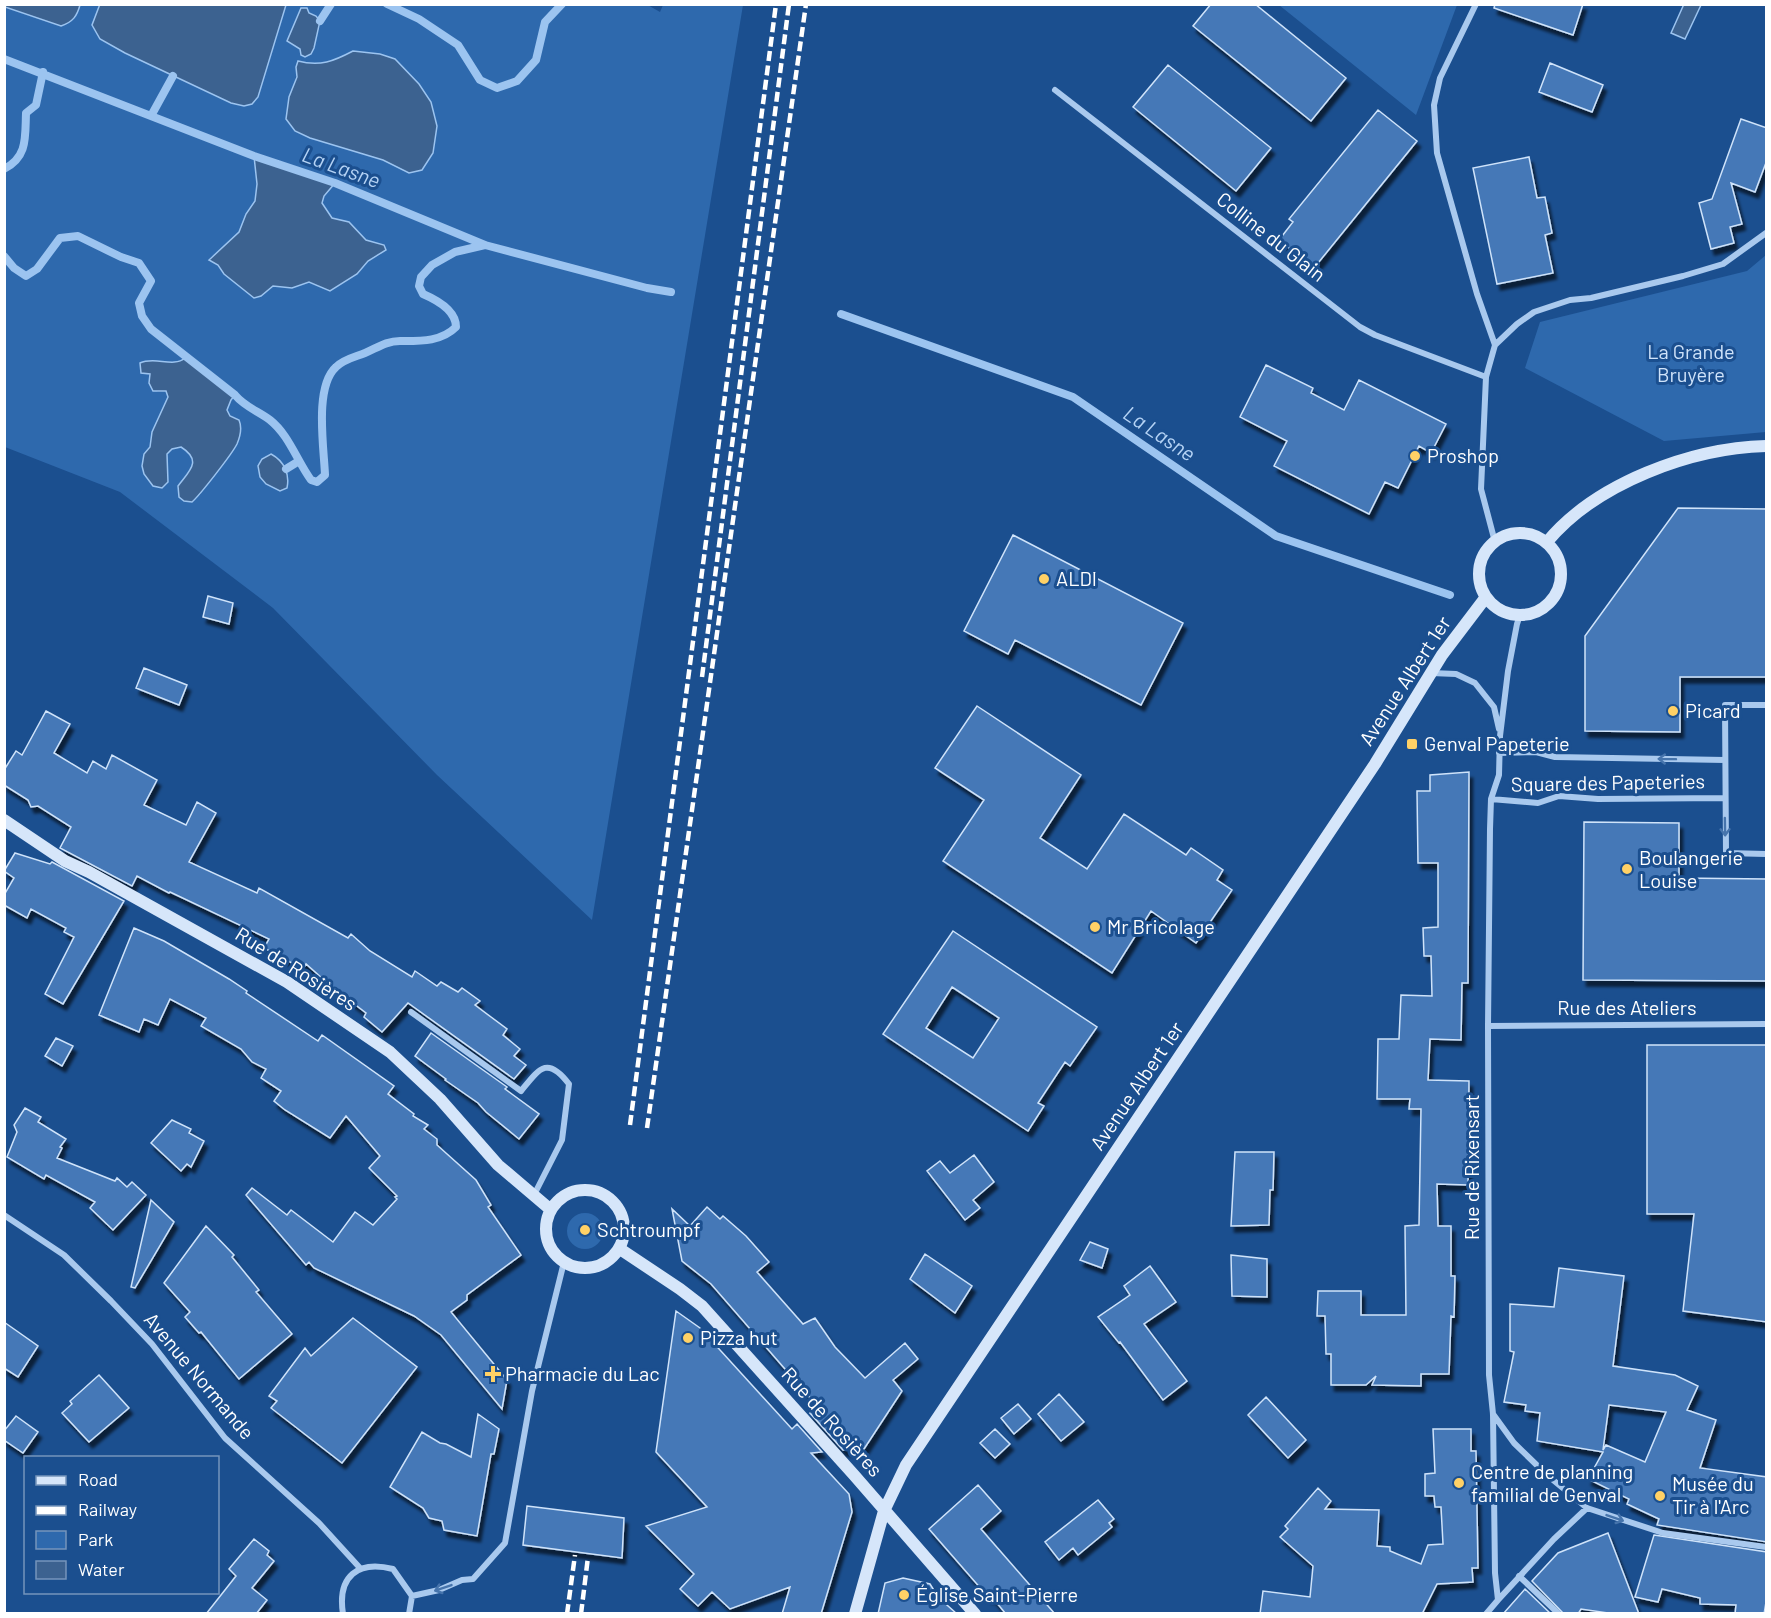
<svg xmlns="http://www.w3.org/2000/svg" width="1771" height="1618" viewBox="0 0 1771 1618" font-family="Barlow,sans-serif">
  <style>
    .green { fill: #2e69ad; fill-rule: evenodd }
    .water { fill: #3c6290; stroke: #9cc4f0; stroke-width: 1.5 }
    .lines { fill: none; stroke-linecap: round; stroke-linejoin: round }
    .stream { stroke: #9cc4f0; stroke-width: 8 }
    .building { fill: #4478b7; stroke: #cfe3fa; stroke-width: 1.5; fill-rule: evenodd; filter: url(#shadow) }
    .street { stroke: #a9c9ee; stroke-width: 6 }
    .secondary { stroke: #d6e6fa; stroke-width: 12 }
    .rail { stroke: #fff; stroke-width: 4.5; stroke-dasharray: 10 4.5; stroke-linecap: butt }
    .oneway { stroke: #4674ac }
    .poi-dot { fill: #ffd166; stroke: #1b4f8f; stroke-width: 2 }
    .labels { text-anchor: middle; stroke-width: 6; stroke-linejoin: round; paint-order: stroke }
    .street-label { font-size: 20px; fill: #fff; stroke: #1b4f8f }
    .park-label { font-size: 20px; fill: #cfe3fa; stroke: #1b4f8f }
    .poi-label { font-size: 20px; fill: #fff; stroke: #1b4f8f; text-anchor: start }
    .water-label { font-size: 21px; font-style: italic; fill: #b5d3f5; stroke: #1b4f8f }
  </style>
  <defs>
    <filter id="shadow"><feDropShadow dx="3.5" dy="6" stdDeviation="1.5" flood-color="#0009"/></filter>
  </defs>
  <rect width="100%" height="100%" fill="#1b4f8f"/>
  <path class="green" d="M646,4L660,12L663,5H743L592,920L437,775L273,608L120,492L5,447L4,7L61,26C73,22 77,16 80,5H100L92,25L100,39L219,98L258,97L286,5ZM298,14L320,26L316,39L300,49L287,41ZM353,51L407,73L419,84L409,173L383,160L310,138L295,131L286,119C289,99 297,81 298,61C320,67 334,61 353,51ZM254,156L335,183L324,196L322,204L332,218L349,222L366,240L384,245L380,255L368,261L357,274L330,291L309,282L292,288L273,286L261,296L224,274L218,265L209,261L211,257L223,249L239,232L246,214L255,201L257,184ZM146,361L178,363L182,361L231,400L227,410L230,416L200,495L185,476C196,464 195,456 181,447L172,449L166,455V462L153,486L144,474L142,466L144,454L150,447L152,432L168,397L166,391L158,392L149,383L151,376L146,373ZM275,456L286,469L271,486C259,481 256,470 262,459Z
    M1279,5H1457L1416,115Z
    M1766,255V432L1664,441L1525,368L1540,322L1747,271Z
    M567 1231a18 18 0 1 1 36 0a18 18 0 1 1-36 0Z"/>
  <path class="water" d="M5,4H80V5C77,16 73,22 61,26L5,7Z
    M100,4H286V5L258,97L252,104L244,106L231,103L125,53L100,39L92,25Z
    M1684,4L1701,5L1685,39L1671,33Z
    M301,8H307L309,13L316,16L320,21L314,48L311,54L305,57L301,55L300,49L287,41Z
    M353,51L380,54L395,59L419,84L431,102L437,126L433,153L422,170L409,173L383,160L310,138L295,131L286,119L289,97L297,77L296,67L298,61C320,67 334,61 353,51Z
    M254,156L335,183L324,196L322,203L332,218L349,222L366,240L384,245L386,250L368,261L357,274L330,291L309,282L292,288L273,286L261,296L254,298L224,274L218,265L209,260L239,232L246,214L255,201L257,184Z
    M185,358L235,395L231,400L227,410L230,416L239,420C242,427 240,437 237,444C232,454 200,495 192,502L184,501L179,497L178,486C189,471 203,461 181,447L172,449L167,454L168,482L162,488L153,486L144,474L142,466L144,454L150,447L152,432L168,397L166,391H153L149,383L150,374L141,373L140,363C155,356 173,368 185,358Z
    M271,454C284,461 290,474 287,488L280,491L266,484L260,477L258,466L262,459Z"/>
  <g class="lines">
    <path class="stream" d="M387,4L419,19L458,45L480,80L497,88L517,81L536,60L545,22L562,4
      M320,21L331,4
      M4,59L254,156L335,183L485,245L647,288L671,292
      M151,116L173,76
      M4,169C28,157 25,137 26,113L36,105L43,72
      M4,256L14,268L26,276L37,269L60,238L78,236L121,257L139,263L151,281L139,303L142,316L151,329L235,395C245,407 258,411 270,420C289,435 297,461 311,480L317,482L325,475C324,448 314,387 336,367C344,359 355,357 365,353C377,348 386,341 400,341C420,341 441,342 456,327C456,310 437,300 423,294L419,286L421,277L432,265L455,252L485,245
      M841,314L1073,397L1276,536L1450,595
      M286,469L299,461"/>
  </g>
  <path class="building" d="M1211,4H1255L1346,78L1311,121L1193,26Z
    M1495,4H1583L1573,35L1494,8Z
    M1550,63L1603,85L1592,112L1539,92Z
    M1168,65L1271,148L1236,191L1133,107Z
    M1378,110L1417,141L1314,268L1279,240L1293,222L1289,219Z
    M1741,119L1767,128V160L1755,192L1731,183L1742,224L1730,227L1734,243L1711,249L1699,203L1712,199Z
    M1529,157L1537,198L1545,197L1552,233L1545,235L1553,273L1497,284L1473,168Z
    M1266,365L1313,388L1311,393L1344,410L1359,380L1446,424L1431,453L1419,446L1398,488L1385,482L1369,514L1274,466L1287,441L1240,417Z
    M1678,508L1767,509V677H1680V732L1585,731V636Z
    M1013,535L1183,623L1141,705L1015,640L1008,654L964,631Z
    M208,596L233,603L229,624L203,617Z
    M144,668L187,685L179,705L136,688Z
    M977,706L1081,775L1040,838L1087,869L1124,814L1186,855L1191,848L1223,870L1217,880L1232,890L1196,943L1151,911L1112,973L943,861L984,800L935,768Z
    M46,711L70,724L54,753L87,773L93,761L106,769L112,755L157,780L144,805L186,825L197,802L216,813L189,862L257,893L259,888L348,938L351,934L370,951L412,977L415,971L437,986L441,982L458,992L462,988L480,1001L475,1005L507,1029L503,1035L520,1049L514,1056L526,1065L514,1079L408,1003L382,1032L364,1017L366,1013L332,987L306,964L303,969L264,948L269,939L170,892L169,893L137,876L132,886L60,848L71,827L38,806L31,807L28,800L4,785V770L16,751L22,755Z
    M1469,772L1468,983H1462L1461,1040L1430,1039L1428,1080L1469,1081L1468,1185L1437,1184L1438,1226H1451V1276H1455L1454,1317L1451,1316L1449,1374H1421V1386L1372,1385L1376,1376L1366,1385H1331V1354H1326L1325,1316H1317L1318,1291H1361V1315H1406L1405,1226L1419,1225L1421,1109H1409L1410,1099H1377L1378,1039H1399L1401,995L1432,996L1431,956H1424L1423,928L1438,927V863H1418L1417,791H1430V775Z
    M1584,822L1679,823V878L1767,879V981L1583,980Z
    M15,853L50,864L52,862L124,901L63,1004L45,994L74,937L64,932L66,928L31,909L27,918L4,905V895L14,878L4,871Z
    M134,928L164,941L229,979L247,991L246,993L318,1041L322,1035L394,1086L388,1094L414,1114L413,1116L428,1125L424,1129L437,1139V1145L476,1180L491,1205L488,1207L521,1255L467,1295V1300L451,1312L507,1380L502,1409L441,1335L414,1316L314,1268L309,1262L306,1265L246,1195L252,1188L287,1215L291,1210L333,1242L355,1212L373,1225L397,1199L395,1197L397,1196L369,1168L380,1156L346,1116L330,1138L285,1110L274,1101L281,1091L261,1078L266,1069L252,1062L241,1049L201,1026L206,1018L170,999L158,1025L144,1019L139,1032L99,1015Z
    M953,931L1097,1027L1070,1066L1065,1062L1038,1103L1044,1106L1028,1131L883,1034ZM952,987L999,1018L973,1058L926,1028Z
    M431,1033L507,1087L505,1089L539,1114L519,1139L486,1112L478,1103L445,1080L446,1079L415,1056Z
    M56,1038L73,1046L62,1066L45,1056Z
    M1647,1045H1767V1322L1683,1311L1694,1214H1647Z
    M25,1108L41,1117L38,1122L66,1139L60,1147L62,1148L57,1158L115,1181L117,1178L127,1187L132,1182L146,1195L113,1230L90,1208L95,1202L46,1175L44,1179L7,1157L17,1132L14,1125Z
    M172,1120L191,1129L189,1133L204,1141L191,1167L187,1164L181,1171L151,1143Z
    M1235,1152H1274L1273,1190H1270L1269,1225L1231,1226Z
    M974,1155L994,1182L973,1200L980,1208L965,1220L927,1171L940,1161L950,1173Z
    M151,1200L174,1222L135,1288L131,1287Z
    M707,1207L720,1219L723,1216L746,1236L769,1262L757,1272L803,1324L815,1318L835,1347L865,1378L905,1343L918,1359L893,1380L902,1391L864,1449L843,1450L810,1413L818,1407L711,1284L682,1261L672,1209L690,1226Z
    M206,1226L234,1255L232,1257L259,1290L256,1292L292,1334L239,1379L201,1332L199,1333L185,1317L190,1312L164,1283Z
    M1090,1242L1108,1249L1102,1268L1080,1260Z
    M925,1254L972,1286L955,1313L910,1279Z
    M1231,1255L1267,1259V1297L1232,1296Z
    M1150,1266L1176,1302L1144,1324L1187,1381L1163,1400L1120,1342L1119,1343L1098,1317L1130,1295L1124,1286Z
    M1559,1268L1624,1276L1613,1366L1675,1375L1698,1386L1687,1410L1716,1420L1700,1468L1767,1477V1542L1657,1525L1659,1519L1627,1504L1629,1499L1588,1479L1603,1452L1537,1441L1540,1413L1525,1411L1526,1405L1504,1402L1514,1352L1510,1351V1304L1554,1307ZM1609,1405L1666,1412L1645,1462L1606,1445L1603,1450Z
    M676,1311L700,1328L792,1429L797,1424L822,1452L811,1453L849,1494L852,1512L821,1614H782L790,1587L730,1609L712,1592L698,1606L680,1589L694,1574L646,1526L707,1507L656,1452Z
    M353,1318L417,1367L342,1463L271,1408L277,1401L269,1396L305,1348L311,1356Z
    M4,1322L38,1346L18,1377L4,1368Z
    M99,1375L129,1408L89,1442L62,1413L72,1404L70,1401Z
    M1059,1394L1084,1422L1061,1441L1038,1414Z
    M1266,1397L1306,1440L1288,1458L1248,1415Z
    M1018,1404L1031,1419L1014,1434L1001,1418Z
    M478,1414L499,1429L494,1454H491L477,1536L444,1530L442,1521L429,1518L423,1508L390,1487L422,1432L440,1443L446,1444L471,1457Z
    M16,1416L38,1432L23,1453L4,1440V1431Z
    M995,1429L1010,1444L995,1458L980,1443Z
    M1433,1429H1471V1451H1476L1478,1568H1472L1473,1582L1437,1584L1422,1614H1260L1263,1591L1310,1597L1313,1566L1280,1537L1288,1529L1285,1526L1318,1488L1331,1501L1325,1509L1379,1510L1377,1546L1390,1547V1551L1421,1564L1428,1545L1443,1544L1441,1507H1435L1434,1496H1425V1474L1435,1473Z
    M978,1485L1001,1511L981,1529L1055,1614H1006L991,1596L989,1598L929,1529Z
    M1098,1500L1114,1519L1109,1523L1112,1527L1078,1555L1073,1548L1059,1560L1045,1542Z
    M527,1506L624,1518L622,1558L523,1545Z
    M1608,1533L1639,1614H1615L1581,1609L1578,1614H1564L1532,1581L1558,1553Z
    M1654,1535L1767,1552V1596L1764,1614H1735L1736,1605L1700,1604V1598L1662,1589L1658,1602L1635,1597Z
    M254,1539L269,1551L267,1555L274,1561L252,1588L267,1600L256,1614H206L236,1576L229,1569Z
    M903,1578L930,1584L938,1597L957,1614H878L885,1583Z
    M1525,1589L1551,1614H1503Z"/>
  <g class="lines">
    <path class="street" d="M1476,4L1440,78L1434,105L1437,153L1477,294L1495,345
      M1055,90L1360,327L1375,335L1486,377
      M1495,542L1481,489L1486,377L1495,345L1517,324L1534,312L1570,300L1591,298L1683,276L1723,264L1766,233
      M1431,673L1456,674L1475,683L1494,707L1499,729
      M1766,705H1725L1726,853L1766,854
      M1499,753L1536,752L1555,757L1725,760
      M1491,799L1538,803L1559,796L1598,799L1725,798
      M411,1012L521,1091C539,1069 547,1055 569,1084L562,1140L534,1195
      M1488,1026L1766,1024
      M4,1215L64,1255L111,1301L152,1344L225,1438L319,1523L360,1568
      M1493,1414L1514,1443L1547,1475L1587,1508L1663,1533L1766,1547
      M1519,1576L1559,1614
      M412,1596L439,1590L462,1580L473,1579L505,1543L532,1391L564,1262
      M1498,1600L1554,1539L1587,1508
      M343,1614C337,1576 358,1560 393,1569L412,1596L409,1614
      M1486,1614L1498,1600L1495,1573L1493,1414L1489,1375L1488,1026L1490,829L1491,799L1499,775L1500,736L1508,671L1517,624L1520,615"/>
    <path class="secondary" d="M1479 574a41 41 0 1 1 82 0a41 41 0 1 1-82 0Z
      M1547,542C1596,483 1691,448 1766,446
      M4,820L65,861L89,872L287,982L390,1052L440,1099L498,1165L551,1210
      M546 1229a39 39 0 1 1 78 0a39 39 0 1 1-78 0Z
      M620,1249L680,1289L702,1306L854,1475L975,1614
      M855,1614L884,1511L906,1465L1375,764L1442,655L1486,597"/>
    <path class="rail" d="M702,677L789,4
      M630,1125L776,4
      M647,1128L806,4
      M567,1614L575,1555
      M581,1614L588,1557"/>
  </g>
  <defs><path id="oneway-shaft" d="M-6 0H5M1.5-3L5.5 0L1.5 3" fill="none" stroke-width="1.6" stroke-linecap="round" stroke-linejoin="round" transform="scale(1.5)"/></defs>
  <g class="oneway">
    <use href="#oneway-shaft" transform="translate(1667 759) rotate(-179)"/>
    <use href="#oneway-shaft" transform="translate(1725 827) rotate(89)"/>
    <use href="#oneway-shaft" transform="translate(1615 1518) rotate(19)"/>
    <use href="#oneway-shaft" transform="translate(443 1588) rotate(161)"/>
  </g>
  <g class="poi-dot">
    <circle cx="1415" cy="456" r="6"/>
    <circle cx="1044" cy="579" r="6"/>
    <circle cx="1673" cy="711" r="6"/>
    <rect x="1406" y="738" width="12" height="12" rx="3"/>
    <circle cx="1627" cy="869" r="6"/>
    <circle cx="1095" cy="927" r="6"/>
    <circle cx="585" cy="1230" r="6"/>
    <circle cx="688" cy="1338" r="6"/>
    <path d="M490 1365h6v6h6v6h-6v6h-6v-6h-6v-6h6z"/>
    <circle cx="1459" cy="1483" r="6"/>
    <circle cx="1660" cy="1496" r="6"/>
    <circle cx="904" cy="1595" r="6"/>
  </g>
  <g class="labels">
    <g class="street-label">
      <text transform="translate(1271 237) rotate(38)" y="7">Colline du Glain</text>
      <text transform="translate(1405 681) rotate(-57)" y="7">Avenue Albert 1er</text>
      <text transform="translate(1608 783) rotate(-1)" y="7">Square des Papeteries</text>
      <text transform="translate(296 969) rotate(32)" y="7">Rue de Rosières</text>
      <text x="1627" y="1015">Rue des Ateliers</text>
      <text transform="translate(1137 1086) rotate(-56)" y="7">Avenue Albert 1er</text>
      <text transform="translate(1472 1167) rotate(-90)" y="7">Rue de Rixensart</text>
      <text transform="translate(199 1376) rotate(50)" y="7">Avenue Normande</text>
      <text transform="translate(832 1422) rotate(48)" y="7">Rue de Rosières</text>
    </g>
    <g class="park-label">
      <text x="1691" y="359">La Grande<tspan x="1691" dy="23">Bruyère</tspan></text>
    </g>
    <g class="poi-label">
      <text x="1427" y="463">Proshop</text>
      <text x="1056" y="586">ALDI</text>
      <text x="1685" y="718">Picard</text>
      <text x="1424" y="751">Genval Papeterie</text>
      <text x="1639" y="865">Boulangerie<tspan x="1639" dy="23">Louise</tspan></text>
      <text x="1107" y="934">Mr Bricolage</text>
      <text x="597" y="1237">Schtroumpf</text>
      <text x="700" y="1345">Pizza hut</text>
      <text x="505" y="1381">Pharmacie du Lac</text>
      <text x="1471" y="1479">Centre de planning<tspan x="1471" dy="23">familial de Genval</tspan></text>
      <text x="1672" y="1491">Musée du<tspan x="1672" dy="23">Tir à l'Arc</tspan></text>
      <text x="916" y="1602">Église Saint-Pierre</text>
    </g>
    <g class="water-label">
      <text transform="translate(341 168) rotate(20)" y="7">La Lasne</text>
      <text transform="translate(1159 434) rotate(34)" y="7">La Lasne</text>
    </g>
  </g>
  <rect width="1771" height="1618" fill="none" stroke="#ffffff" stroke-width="12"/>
  <rect x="24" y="1456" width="195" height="138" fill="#1b4f8f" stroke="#7695bc" stroke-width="1.5"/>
  <rect x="36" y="1476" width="30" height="9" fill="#d6e6fa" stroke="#7695bc" stroke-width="1.5"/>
  <text x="78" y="1486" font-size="18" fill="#ffffff">Road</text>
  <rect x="36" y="1506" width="30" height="9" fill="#ffffff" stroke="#7695bc" stroke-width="1.5"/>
  <text x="78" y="1516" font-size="18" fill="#ffffff">Railway</text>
  <rect x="36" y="1531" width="30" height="18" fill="#2e69ad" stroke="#7695bc" stroke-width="1.5"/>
  <text x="78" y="1546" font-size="18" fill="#ffffff">Park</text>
  <rect x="36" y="1561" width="30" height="18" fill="#3c6290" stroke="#7695bc" stroke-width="1.5"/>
  <text x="78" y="1576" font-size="18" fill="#ffffff">Water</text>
</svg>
